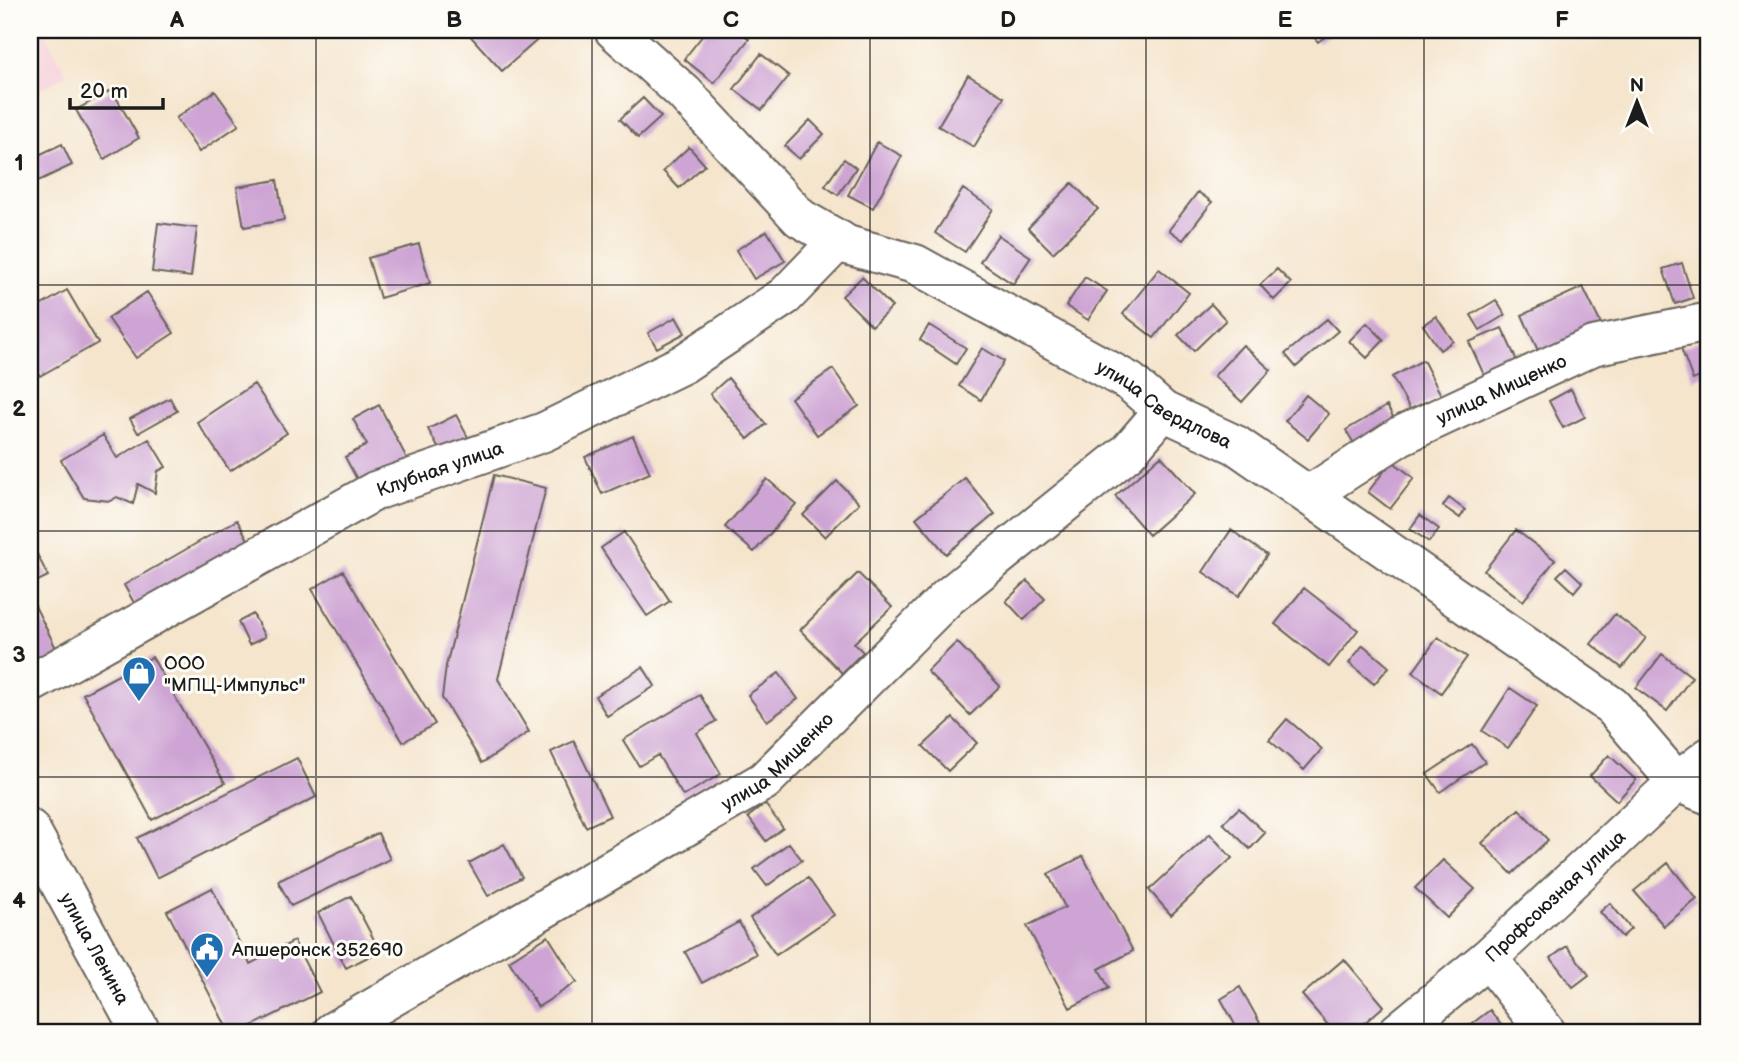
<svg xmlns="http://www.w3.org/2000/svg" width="1739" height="1062" viewBox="0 0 1739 1062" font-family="'Balsamiq Sans',sans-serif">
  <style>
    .built { fill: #f6cfd9 }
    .building { fill: #cea4d4 }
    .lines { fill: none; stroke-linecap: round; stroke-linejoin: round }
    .minor-casing { stroke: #68625a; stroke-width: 42 }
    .major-casing { stroke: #68625a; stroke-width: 42 }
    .minor { stroke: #fff; stroke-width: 38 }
    .major { stroke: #fff; stroke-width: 38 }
    .grid { fill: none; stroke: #1c1c1c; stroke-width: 2; stroke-opacity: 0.55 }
    .labels { text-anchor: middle; stroke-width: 6; stroke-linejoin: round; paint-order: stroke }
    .street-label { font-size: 19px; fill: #1c1c1c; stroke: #fdfcf7 }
    .poi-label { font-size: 19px; fill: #1c1c1c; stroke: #fdfcf7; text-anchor: start }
    .neatline { fill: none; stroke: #1c1c1c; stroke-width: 2.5 }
    .grid-label { font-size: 23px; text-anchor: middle; font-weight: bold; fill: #1c1c1c }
  </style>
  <rect width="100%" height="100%" fill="#fdfcf7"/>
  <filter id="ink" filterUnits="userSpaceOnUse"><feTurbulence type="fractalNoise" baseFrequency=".0143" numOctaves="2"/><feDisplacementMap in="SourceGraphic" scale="14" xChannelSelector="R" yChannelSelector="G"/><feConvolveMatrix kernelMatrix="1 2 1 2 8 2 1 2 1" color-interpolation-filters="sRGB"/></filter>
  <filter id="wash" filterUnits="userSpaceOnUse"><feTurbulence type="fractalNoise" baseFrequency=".00686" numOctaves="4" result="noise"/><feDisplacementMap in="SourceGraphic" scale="28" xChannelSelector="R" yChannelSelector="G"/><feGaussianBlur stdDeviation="1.57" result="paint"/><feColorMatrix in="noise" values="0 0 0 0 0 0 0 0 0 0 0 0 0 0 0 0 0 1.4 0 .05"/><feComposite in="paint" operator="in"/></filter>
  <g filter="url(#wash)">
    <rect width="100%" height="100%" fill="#f5e5cd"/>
    <path class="built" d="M30,30H43L67,75L30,95Z"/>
    <g id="blocks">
      <path class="building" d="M465,30H538L543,35L502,71Z
        M707,30H738L749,39L714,83L684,59Z
        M1308,30H1334L1318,42Z
        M761,54L789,76L762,110L734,89Z
        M968,75L1004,97L974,147L938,126Z
        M112,90L139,138L104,159L76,110Z
        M215,91L239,125L199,152L176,118Z
        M643,98L661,117L638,138L620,119Z
        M810,120L824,134L799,159L785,146Z
        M877,142L902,156L873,208L848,195Z
        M62,144L72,165L30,185V159Z
        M689,147L705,165L679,188L663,171Z
        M844,159L856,168L838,195L825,186Z
        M277,180L284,220L244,227L237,187Z
        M1072,183L1098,209L1053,253L1028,228Z
        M963,189L993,209L965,252L935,233Z
        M1198,192L1212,202L1183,240L1169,230Z
        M158,223L197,228L191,277L152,272Z
        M767,231L785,261L754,279L736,250Z
        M998,235L1031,257L1013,284L980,262Z
        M419,244L430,283L380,298L368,258Z
        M1682,263L1693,298L1675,304L1663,269Z
        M1159,269L1189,293L1154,338L1123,314Z
        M1277,269L1291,283L1274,300L1260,285Z
        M862,277L892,307L872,326L842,296Z
        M1085,277L1107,291L1088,320L1066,306Z
        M1583,287L1601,324L1539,353L1522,315Z
        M67,290L98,343L40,376L30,359V312Z
        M147,292L174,333L136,358L108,318Z
        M1496,300L1505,315L1480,330L1471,315Z
        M1211,304L1226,320L1194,351L1178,335Z
        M1436,316L1453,341L1440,350L1423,325Z
        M676,317L685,333L657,348L648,333Z
        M1327,319L1338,331L1296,367L1285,354Z
        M1367,323L1384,340L1367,358L1349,341Z
        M929,325L966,348L956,364L920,340Z
        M1502,328L1517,361L1484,375L1469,342Z
        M1704,339L1709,352V373L1693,380L1681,348Z
        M1243,345L1271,370L1242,402L1214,376Z
        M982,348L1004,361L981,400L959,386Z
        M1423,360L1441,395L1411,411L1392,377Z
        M833,369L859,406L817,435L791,398Z
        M728,378L766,424L748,439L710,394Z
        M254,384L287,433L230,471L197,422Z
        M1571,389L1585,417L1563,428L1549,401Z
        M1306,395L1329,414L1308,439L1285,421Z
        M170,398L177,411L138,433L130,419Z
        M379,405L413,470L359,483L345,457L367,445L353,419Z
        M1387,406L1397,424L1356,447L1346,430Z
        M456,415L470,441L442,455L428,429Z
        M103,435L117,458L149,439L166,467L158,471L155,493L138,484L133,504L117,497L110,501L84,498L61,460Z
        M633,436L650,473L602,494L585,457Z
        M1161,456L1195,494L1149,535L1115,496Z
        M1392,461L1414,478L1390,509L1368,492Z
        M494,475L546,488L498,679L529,732L482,763L442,698L446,666Z
        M965,478L995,514L946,554L916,518Z
        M767,479L796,504L754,552L725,527Z
        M837,481L859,503L825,537L803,515Z
        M1449,498L1465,510L1460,518L1443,506Z
        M1420,515L1439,529L1429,542L1410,529Z
        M237,520L251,545L138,610L124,585Z
        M1231,530L1267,555L1239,596L1203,572Z
        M1516,530L1555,560L1523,601L1484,571Z
        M624,532L670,601L647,616L601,548Z
        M30,540L48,576L30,585Z
        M1566,567L1582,582L1574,592L1557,576Z
        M343,571L435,724L403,742L312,589Z
        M858,573L892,607L854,643L863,652L842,673L800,630Z
        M1027,581L1045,599L1024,620L1006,601Z
        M1304,588L1358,630L1329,667L1275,624Z
        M30,596L60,656L30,671Z
        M253,614L265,637L249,645L238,622Z
        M1615,614L1646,638L1622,668L1591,644Z
        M1438,637L1467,657L1441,693L1413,672Z
        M957,642L1000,686L970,715L927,671Z
        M1363,645L1389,667L1374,684L1349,663Z
        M1662,654L1692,677L1667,711L1636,688Z
        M152,657L225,783L152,820L83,694Z
        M643,667L655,686L607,716L595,696Z
        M779,673L798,699L767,721L748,695Z
        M1510,688L1537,706L1508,748L1482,731Z
        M700,695L716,721L697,733L721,774L683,796L658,755L639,766L623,740Z
        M953,718L977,743L948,771L923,746Z
        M1287,719L1322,749L1304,770L1269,740Z
        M574,741L610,816L586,827L551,752Z
        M1472,744L1485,762L1440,792L1427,774Z
        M1609,755L1636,780L1617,801L1590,776Z
        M297,758L316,797L157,878L137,838Z
        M765,804L783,828L766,841L748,817Z
        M1239,808L1265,833L1250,849L1223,823Z
        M1519,809L1548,840L1512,874L1482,843Z
        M378,833L390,859L291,906L278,881Z
        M1210,834L1232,858L1171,915L1149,890Z
        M789,843L802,860L767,886L754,869Z
        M504,844L522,877L488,896L469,863Z
        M1083,856L1133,951L1099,969L1109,988L1070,1008L1027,926L1065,907L1048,874Z
        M1443,860L1475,889L1447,918L1415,888Z
        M1668,863L1697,899L1664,926L1634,891Z
        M808,878L834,915L776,955L750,918Z
        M212,888L250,964L294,941L320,992L240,1032H229L167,911Z
        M351,896L380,951L346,968L318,913Z
        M1610,903L1631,929L1622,937L1600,912Z
        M739,922L756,954L702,983L685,952Z
        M548,936L577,982L538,1007L509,961Z
        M1567,946L1589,975L1573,987L1551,958Z
        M1344,959L1384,1006L1354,1032H1334L1302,995Z
        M1240,987L1260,1023L1244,1032H1239L1221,999Z
        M1490,1010L1506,1032H1461Z"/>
    </g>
  </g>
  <g filter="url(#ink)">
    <use href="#blocks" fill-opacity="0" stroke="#68625a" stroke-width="2"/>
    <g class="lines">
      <g class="minor-casing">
        <g id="minor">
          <path id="s1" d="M614,30L684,93L800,218L847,245L915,264L1130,382L1163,411L1236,445L1612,706L1677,782L1709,795"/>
          <path id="s2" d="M1309,495L1400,436L1593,346L1709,322"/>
          <path id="s3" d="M30,684L375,491L544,432L683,364L785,296L839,240"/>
          <path d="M1488,958L1546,1032"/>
          <path id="s4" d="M332,1032L764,781L948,597L1128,452L1163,411"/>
          <path id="s5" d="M1398,1032L1488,958L1677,782L1709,757"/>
        </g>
      </g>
      <g class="major-casing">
        <g id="major">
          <path id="s6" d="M30,829L141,1032"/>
        </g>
      </g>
      <use href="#minor" class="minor"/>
      <use href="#major" class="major"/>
    </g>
  </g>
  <path class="grid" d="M316,30V1032M592,30V1032M870,30V1032M1146,30V1032M1424,30V1032M30,285H1709M30,531H1709M30,777H1709"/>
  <defs>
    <g id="shop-pin" transform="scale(1.75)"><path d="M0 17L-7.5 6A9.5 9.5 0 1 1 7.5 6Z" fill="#1f6fb2" stroke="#fdfcf7"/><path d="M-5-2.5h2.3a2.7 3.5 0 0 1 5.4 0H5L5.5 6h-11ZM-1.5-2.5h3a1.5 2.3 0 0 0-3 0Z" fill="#fff"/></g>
    <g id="civic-pin" transform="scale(1.75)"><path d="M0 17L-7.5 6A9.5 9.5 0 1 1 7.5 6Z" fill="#1f6fb2" stroke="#fdfcf7"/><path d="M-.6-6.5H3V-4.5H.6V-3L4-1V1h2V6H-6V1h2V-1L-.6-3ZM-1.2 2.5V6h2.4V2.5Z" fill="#fff"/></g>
  </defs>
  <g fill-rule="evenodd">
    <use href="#shop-pin" x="139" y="673"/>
    <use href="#civic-pin" x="207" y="949"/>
  </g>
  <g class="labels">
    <g class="street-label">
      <text dy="7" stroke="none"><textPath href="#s2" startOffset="220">улица Мищенко</textPath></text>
      <text dy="7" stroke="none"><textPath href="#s1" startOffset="676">улица Свердлова</textPath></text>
      <text dy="7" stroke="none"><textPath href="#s3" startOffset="464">Клубная улица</textPath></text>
      <text dy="7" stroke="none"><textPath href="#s4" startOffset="522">улица Мищенко</textPath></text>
      <text dy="7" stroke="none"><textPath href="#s5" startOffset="208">Профсоюзная улица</textPath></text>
      <text dy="7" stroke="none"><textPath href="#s6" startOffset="136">улица Ленина</textPath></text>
    </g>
    <g class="poi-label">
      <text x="164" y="669">ООО<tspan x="164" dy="22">"МПЦ-Импульс"</tspan></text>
      <text x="232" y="956">Апшеронск 352690</text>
    </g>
  </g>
  <rect width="1739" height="1062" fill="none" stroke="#fdfcf7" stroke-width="77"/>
  <g transform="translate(1637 102)" stroke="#fdfcf7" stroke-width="5" paint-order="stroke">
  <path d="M0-5L12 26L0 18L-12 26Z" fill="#1c1c1c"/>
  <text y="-10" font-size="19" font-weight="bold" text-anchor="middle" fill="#1c1c1c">N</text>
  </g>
  <path d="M70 98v10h93v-10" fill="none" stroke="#1c1c1c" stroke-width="3.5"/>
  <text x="80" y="98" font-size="21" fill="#1c1c1c" stroke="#fdfcf7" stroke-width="5" paint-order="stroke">20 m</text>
  <rect x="38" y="38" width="1662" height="986" class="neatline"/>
  <g class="grid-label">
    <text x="177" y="27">A</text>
    <text x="454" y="27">B</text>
    <text x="731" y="27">C</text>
    <text x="1008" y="27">D</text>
    <text x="1285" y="27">E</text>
    <text x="1562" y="27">F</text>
    <text x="19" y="170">1</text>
    <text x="19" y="416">2</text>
    <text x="19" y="662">3</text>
    <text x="19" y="908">4</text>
  </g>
</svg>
